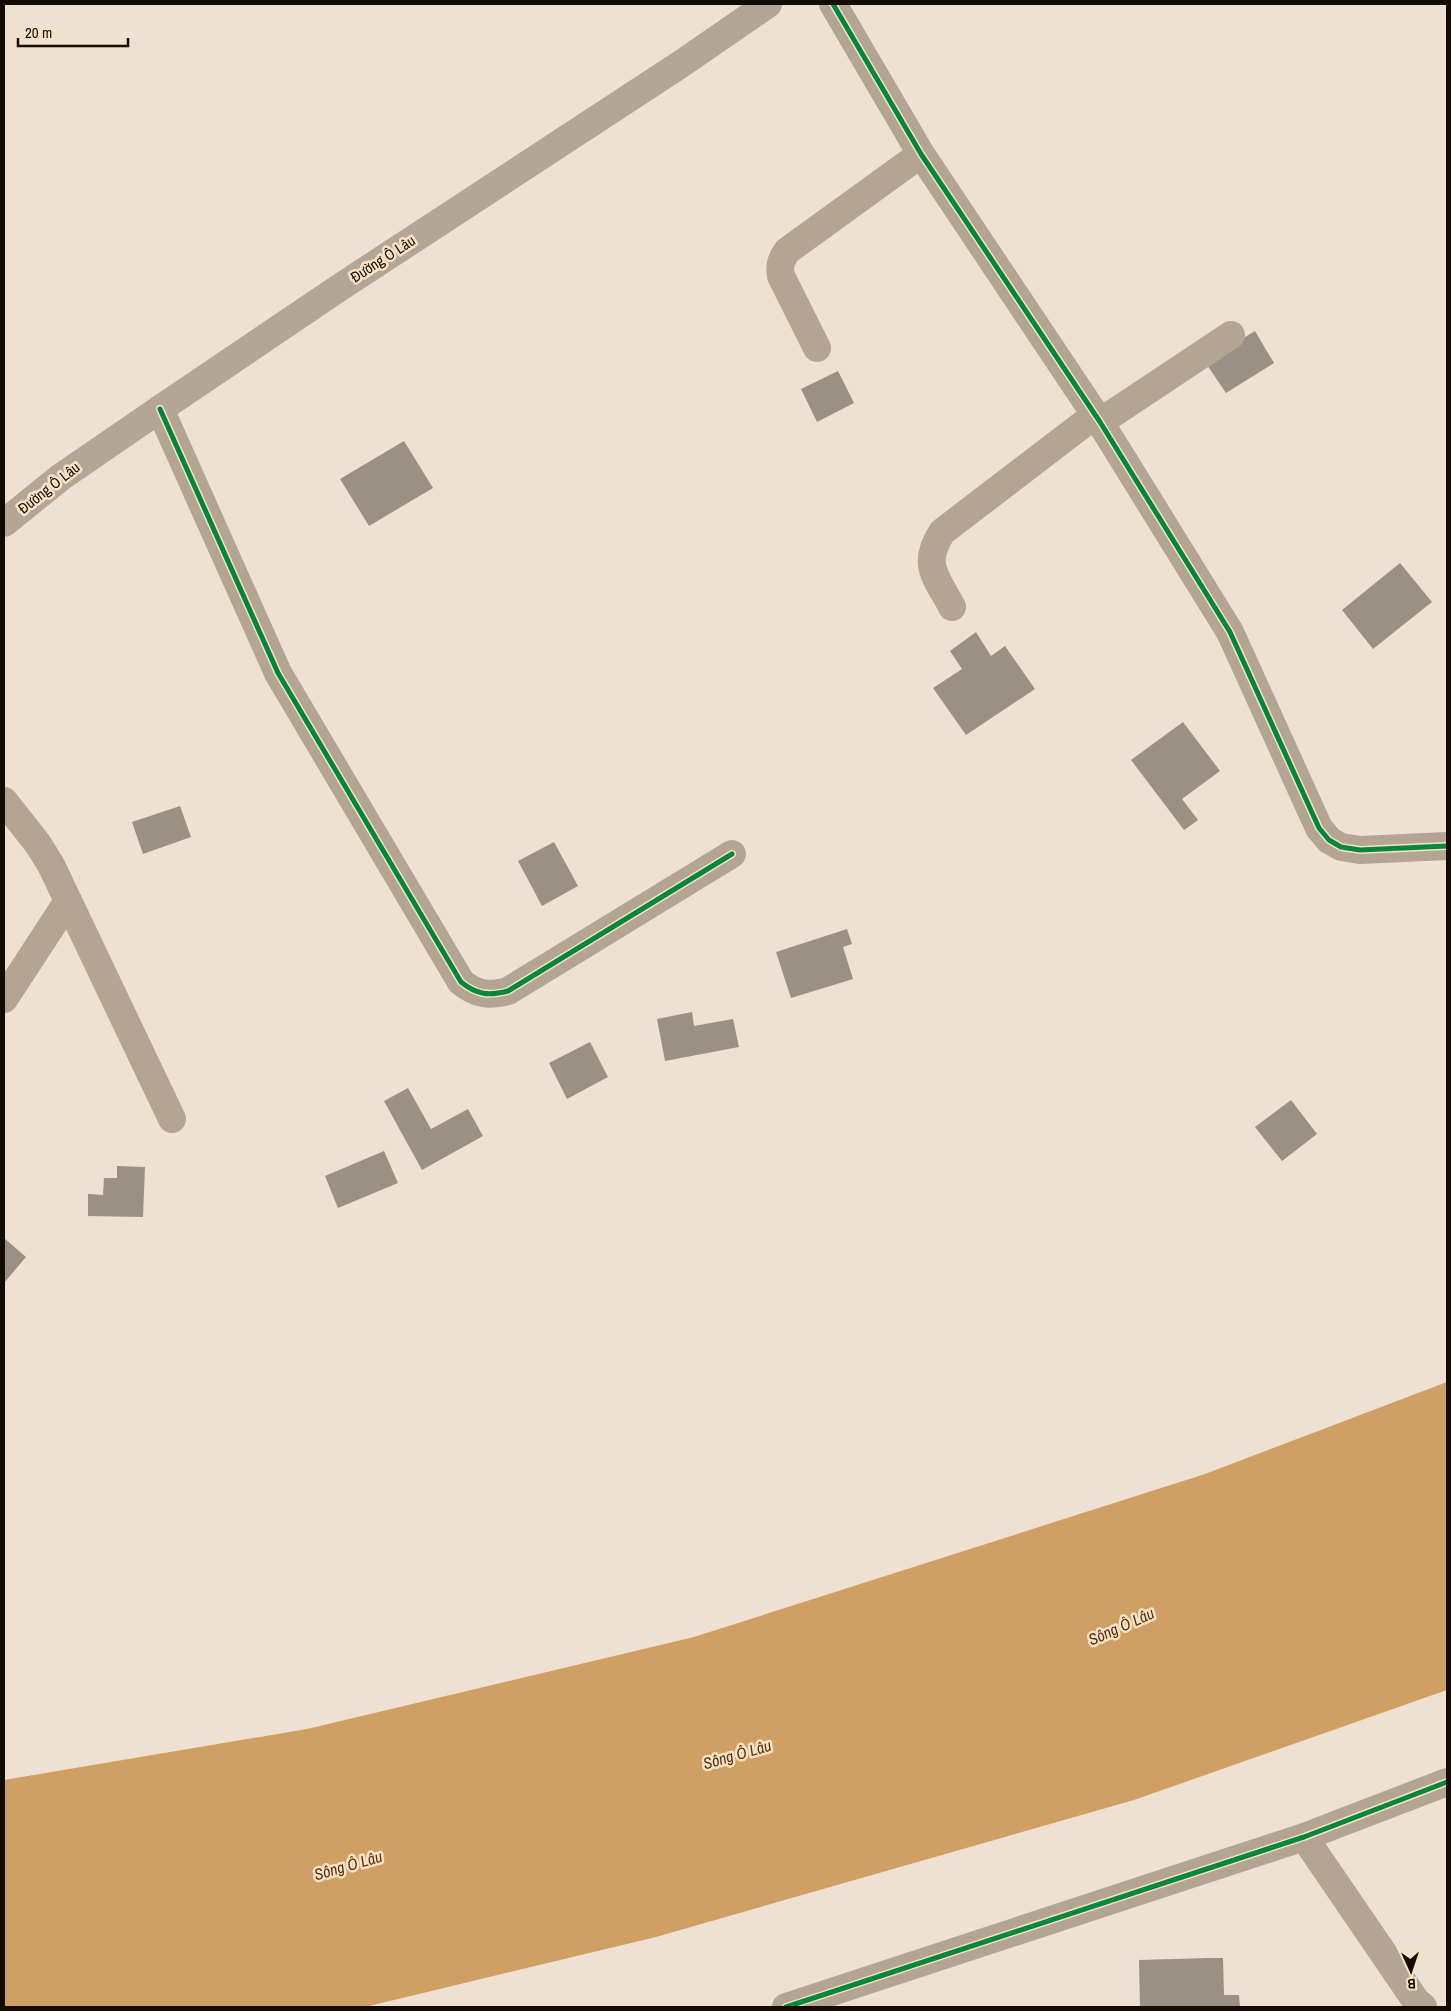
<svg xmlns="http://www.w3.org/2000/svg" width="1451" height="2011" viewBox="0 0 1451 2011" font-family="'Archivo Narrow',sans-serif">
  <style>
    .water { fill: #d09f64 }
    .building { fill: #9a9084 }
    .lines { fill: none; stroke-linecap: round; stroke-linejoin: round }
    .minor { stroke: #b3a493; stroke-width: 28 }
    .major { stroke: #b4a696; stroke-width: 28 }
    .cycleway-casing { stroke: #fce1c5; stroke-width: 8 }
    .cycleway { stroke: #00873e; stroke-width: 5 }
    .labels { text-anchor: middle; stroke-width: 5; stroke-linejoin: round; paint-order: stroke }
    .street-label { font-size: 15px; fill: #140b03; stroke: #fce1c5 }
    .water-label { font-size: 16px; font-style: italic; fill: #4d3212; stroke: #fce1c5 }
  </style>
  <rect width="100%" height="100%" fill="#efe1d2"/>
  <path class="water" d="M1447,1382V1690L1134,1800L656,1937L365,2007H4V1780L307,1729L694,1637L1205,1474Z"/>
  <path class="building" d="M1255,331L1274,363L1226,393L1205,362Z
    M838,371L854,403L817,422L801,389Z
    M404,441L433,488L369,526L340,479Z
    M1400,563L1432,602L1373,649L1342,610Z
    M976,632L991,656L1005,646L1035,689L966,735L933,688L962,669L950,651Z
    M1183,722L1220,771L1182,799L1198,820L1184,830L1131,760Z
    M180,806L191,837L143,854L132,822Z
    M554,842L578,886L542,906L518,861Z
    M847,929L852,944L843,947L853,979L791,998L776,952Z
    M692,1012L694,1026L733,1019L739,1047L665,1061L657,1019Z
    M590,1042L608,1077L567,1099L549,1063Z
    M408,1088L431,1129L468,1109L483,1136L422,1170L384,1101Z
    M1291,1100L1317,1134L1282,1161L1255,1127Z
    M384,1151L398,1183L338,1208L325,1176Z
    M117,1166L145,1167L143,1217L88,1216V1194L103,1195L104,1178H117Z
    M4,1238L26,1257L4,1283Z
    M1208,1958H1223L1224,1995H1239L1240,2007H1140L1139,1960Z"/>
  <g class="lines">
    <path class="minor" d="M833,4L921,154L1100,422L1230,632L1319,828L1329,840L1341,847L1360,850L1447,846
      M817,348L781,276C779,266 781,260 787,251L921,154
      M160,409L278,673L461,982C477,995 489,996 508,991L732,854
      M1100,422L1231,335
      M952,607C936,576 921,565 942,532L1095,415
      M4,801L38,844L51,865L172,1119
      M4,999L68,901
      M1304,1837L1416,2001L1423,2007
      M786,2007L1304,1837L1447,1782"/>
    <path class="major" d="M4,523L61,477L160,409L342,286L681,64L768,4"/>
    <g class="cycleway-casing">
      <path id="cycleway" d="M833,4L921,154L1100,422L1230,632L1319,828L1329,840L1341,847L1360,850L1447,846
        M160,409L278,673L461,982C477,995 489,996 508,991L732,854
        M786,2007L1304,1837L1447,1782"/>
    </g>
    <use href="#cycleway" class="cycleway"/>
  </g>
  <g class="labels">
    <g class="street-label">
      <text transform="translate(383 259) rotate(-33)" y="5">Đường Ô Lâu</text>
      <text transform="translate(49 488) rotate(-38)" y="5">Đường Ô Lâu</text>
    </g>
    <g class="water-label">
      <text transform="translate(1121 1626) rotate(-24)" y="6">Sông Ô Lâu</text>
      <text transform="translate(737 1754) rotate(-16)" y="6">Sông Ô Lâu</text>
      <text transform="translate(348 1865) rotate(-16)" y="6">Sông Ô Lâu</text>
    </g>
  </g>
  <rect width="1451" height="2011" fill="none" stroke="#140b03" stroke-width="10"/>
  <g transform="translate(1411 1971) rotate(177)" stroke="#fce1c5" stroke-width="4" paint-order="stroke">
  <path d="M0-4L9 19L0 12L-9 19Z" fill="#140b03"/>
  <text y="-8" font-size="14" font-weight="bold" text-anchor="middle" fill="#140b03">B</text>
  </g>
  <path d="M18 38v8h110v-8" fill="none" stroke="#140b03" stroke-width="2.5"/>
  <text x="25" y="38" font-size="15" fill="#140b03" stroke="#fce1c5" stroke-width="4" paint-order="stroke">20 m</text>
</svg>
